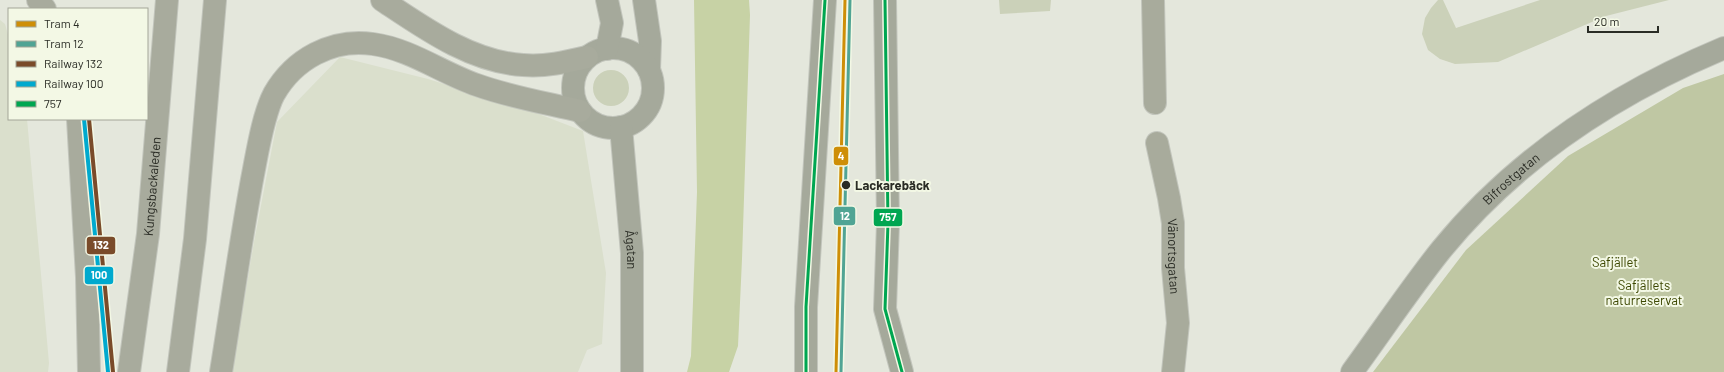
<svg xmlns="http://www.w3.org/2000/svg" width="1724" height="372" viewBox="0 0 1724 372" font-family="Barlow,sans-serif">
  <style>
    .built { fill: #dadfcc }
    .green { fill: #cbd1b9 }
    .forest { fill: #bfc7a3 }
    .water { fill: #c7d2a5 }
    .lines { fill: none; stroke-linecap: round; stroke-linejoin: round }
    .street-casing { stroke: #c2c5bc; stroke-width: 24 }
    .secondary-casing { stroke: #c2c5bc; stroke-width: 24 }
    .highway-casing { stroke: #c2c5bc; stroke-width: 24 }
    .street { stroke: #a8ab9c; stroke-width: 22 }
    .secondary { stroke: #a5a99b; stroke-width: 22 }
    .highway { stroke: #a8ab9d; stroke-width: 22 }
    .bus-1-casing { stroke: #f3f8e5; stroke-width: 6 }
    .bus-1 { stroke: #00a651; stroke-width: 3 }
    .rail-1-casing { stroke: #f3f8e5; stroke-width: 7 }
    .rail-2-casing { stroke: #f3f8e5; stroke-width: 7 }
    .rail-1 { stroke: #7a4b2a; stroke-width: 4 }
    .rail-2 { stroke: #00a9ce; stroke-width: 4 }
    .tram-1-casing { stroke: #f3f8e5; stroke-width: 6 }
    .tram-2-casing { stroke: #f3f8e5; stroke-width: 6 }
    .tram-1 { stroke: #ce8e07; stroke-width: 3 }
    .tram-2 { stroke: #50a494; stroke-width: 3 }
    .stop-dot { fill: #2a2c25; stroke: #f3f8e5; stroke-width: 1.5 }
    .labels { text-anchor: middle; stroke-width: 4; stroke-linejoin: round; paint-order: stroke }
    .street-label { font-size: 13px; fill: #2a2c25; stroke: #f3f8e5 }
    .stop-label { font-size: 13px; font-weight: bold; fill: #2a2c25; stroke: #f3f8e5; text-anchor: start }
    .park-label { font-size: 13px; fill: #3c4701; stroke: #f3f8e5 }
    .line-badge { stroke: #f3f8e5; stroke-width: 1.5 }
    .badge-label { font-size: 11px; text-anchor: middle; font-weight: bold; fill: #fff }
  </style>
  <rect width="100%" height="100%" fill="#e4e7dc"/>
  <path class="built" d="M0,20L5,24L9,38V119H27L49,363L48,372H0Z
    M340,57L428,79L531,111L583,131L606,273L602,344L587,350L578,372H232L254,242L277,122Z"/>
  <path class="green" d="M999,0H1051L1050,11L1000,14Z
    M1438,0H1443L1456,28L1540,0H1669L1606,16L1498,62L1455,64L1440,59L1428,50L1422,34L1425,18L1431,8Z
    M593 88a18 18 0 1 1 36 0a18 18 0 1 1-36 0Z"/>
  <path class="forest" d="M1724,74V372H1373L1466,250L1568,156L1683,88Z"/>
  <path class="water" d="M694,0H749L750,15L742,259L738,346L729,372H687L691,356L697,192Z"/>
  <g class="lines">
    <g class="street-casing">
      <g id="street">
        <path d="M1153,0L1155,103"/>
        <path id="s1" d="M1157,143L1169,198L1173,223V268L1178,323L1173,372"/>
      </g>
    </g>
    <g class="secondary-casing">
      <g id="secondary">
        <path d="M644,0L650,41L649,70"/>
        <path d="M885,0L888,223L885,309L902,372"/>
        <circle cx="613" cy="88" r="40"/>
        <path d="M607,49L612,23L607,0"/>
        <path id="s2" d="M621,127L632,253V372"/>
        <path d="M806,372V307L825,0"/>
        <path id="s3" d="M1352,372C1382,331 1410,289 1441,250C1516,158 1616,93 1724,48"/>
      </g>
    </g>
    <g class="highway-casing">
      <g id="highway">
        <path d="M38,0L45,9"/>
        <path d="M382,0C424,28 471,62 523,65C545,67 566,62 587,57"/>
        <path d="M78,119L87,277L89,372"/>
        <path id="s4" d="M129,372L148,234L167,0"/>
        <path d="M178,372L195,239L215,0"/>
        <path d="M221,372C232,305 241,236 254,169C258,148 264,113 274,94C294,59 332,38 373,44C410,49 442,73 477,85C510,97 546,103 580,111"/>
      </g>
    </g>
    <use href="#street" class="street"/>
    <use href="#secondary" class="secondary"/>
    <use href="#highway" class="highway"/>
    <g class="bus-1-casing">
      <path id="bus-1" d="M885,0L888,223L885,309L902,372
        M806,372V307L825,0"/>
    </g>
    <use href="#bus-1" class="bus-1"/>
    <g class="rail-1-casing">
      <path id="rail-1" d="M89,119L113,372"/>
    </g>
    <g class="rail-2-casing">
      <path id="rail-2" d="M84,119L108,372"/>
    </g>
    <use href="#rail-1" class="rail-1"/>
    <use href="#rail-2" class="rail-2"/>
    <g class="tram-1-casing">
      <path id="tram-1" d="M836,372L845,0"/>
    </g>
    <g class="tram-2-casing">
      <path id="tram-2" d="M841,372L850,0"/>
    </g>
    <use href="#tram-1" class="tram-1"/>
    <use href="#tram-2" class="tram-2"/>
  </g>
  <circle class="stop-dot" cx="846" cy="185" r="5"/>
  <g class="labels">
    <g class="street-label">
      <text dy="5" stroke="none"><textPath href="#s3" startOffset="251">Bifrostgatan</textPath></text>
      <text dy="5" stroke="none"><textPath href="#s4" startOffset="187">Kungsbackaleden</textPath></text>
      <text dy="5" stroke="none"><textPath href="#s2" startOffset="123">Ågatan</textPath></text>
      <text dy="5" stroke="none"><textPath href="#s1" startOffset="115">Vänortsgatan</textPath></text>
    </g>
    <g class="stop-label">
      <text x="855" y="190">Lackarebäck</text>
    </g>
    <g class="park-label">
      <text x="1615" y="267">Safjället</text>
      <text x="1644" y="290">Safjällets<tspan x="1644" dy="15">naturreservat</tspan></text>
    </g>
  </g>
  <g class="line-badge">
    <rect x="833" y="146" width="16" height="20" rx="4" fill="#ce8e07"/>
    <rect x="833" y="206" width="23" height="20" rx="4" fill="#50a494"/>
    <rect x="873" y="208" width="30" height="19" rx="4" fill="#00a651"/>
    <rect x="86" y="236" width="30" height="19" rx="4" fill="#7a4b2a"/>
    <rect x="84" y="266" width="30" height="19" rx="4" fill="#00a9ce"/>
  </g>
  <g class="badge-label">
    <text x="841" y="160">4</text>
    <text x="845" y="220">12</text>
    <text x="888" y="221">757</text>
    <text x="101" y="249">132</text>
    <text x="99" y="279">100</text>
  </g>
  <rect x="8" y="8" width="140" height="112" fill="#f3f8e5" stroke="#a3a698"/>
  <rect x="16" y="21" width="20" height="6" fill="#ce8e07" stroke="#a3a698"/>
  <text x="44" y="28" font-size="12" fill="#2a2c25">Tram 4</text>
  <rect x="16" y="41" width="20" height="6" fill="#50a494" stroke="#a3a698"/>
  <text x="44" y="48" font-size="12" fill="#2a2c25">Tram 12</text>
  <rect x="16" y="61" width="20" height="6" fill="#7a4b2a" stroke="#a3a698"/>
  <text x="44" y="68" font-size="12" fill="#2a2c25">Railway 132</text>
  <rect x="16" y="81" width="20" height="6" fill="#00a9ce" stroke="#a3a698"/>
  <text x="44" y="88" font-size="12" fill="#2a2c25">Railway 100</text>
  <rect x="16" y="101" width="20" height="6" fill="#00a651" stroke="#a3a698"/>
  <text x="44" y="108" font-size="12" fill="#2a2c25">757</text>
  <path d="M1588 26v6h70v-6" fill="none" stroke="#2a2c25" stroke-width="2"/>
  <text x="1594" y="26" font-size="12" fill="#2a2c25" stroke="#f3f8e5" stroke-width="3" paint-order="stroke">20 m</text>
</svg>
